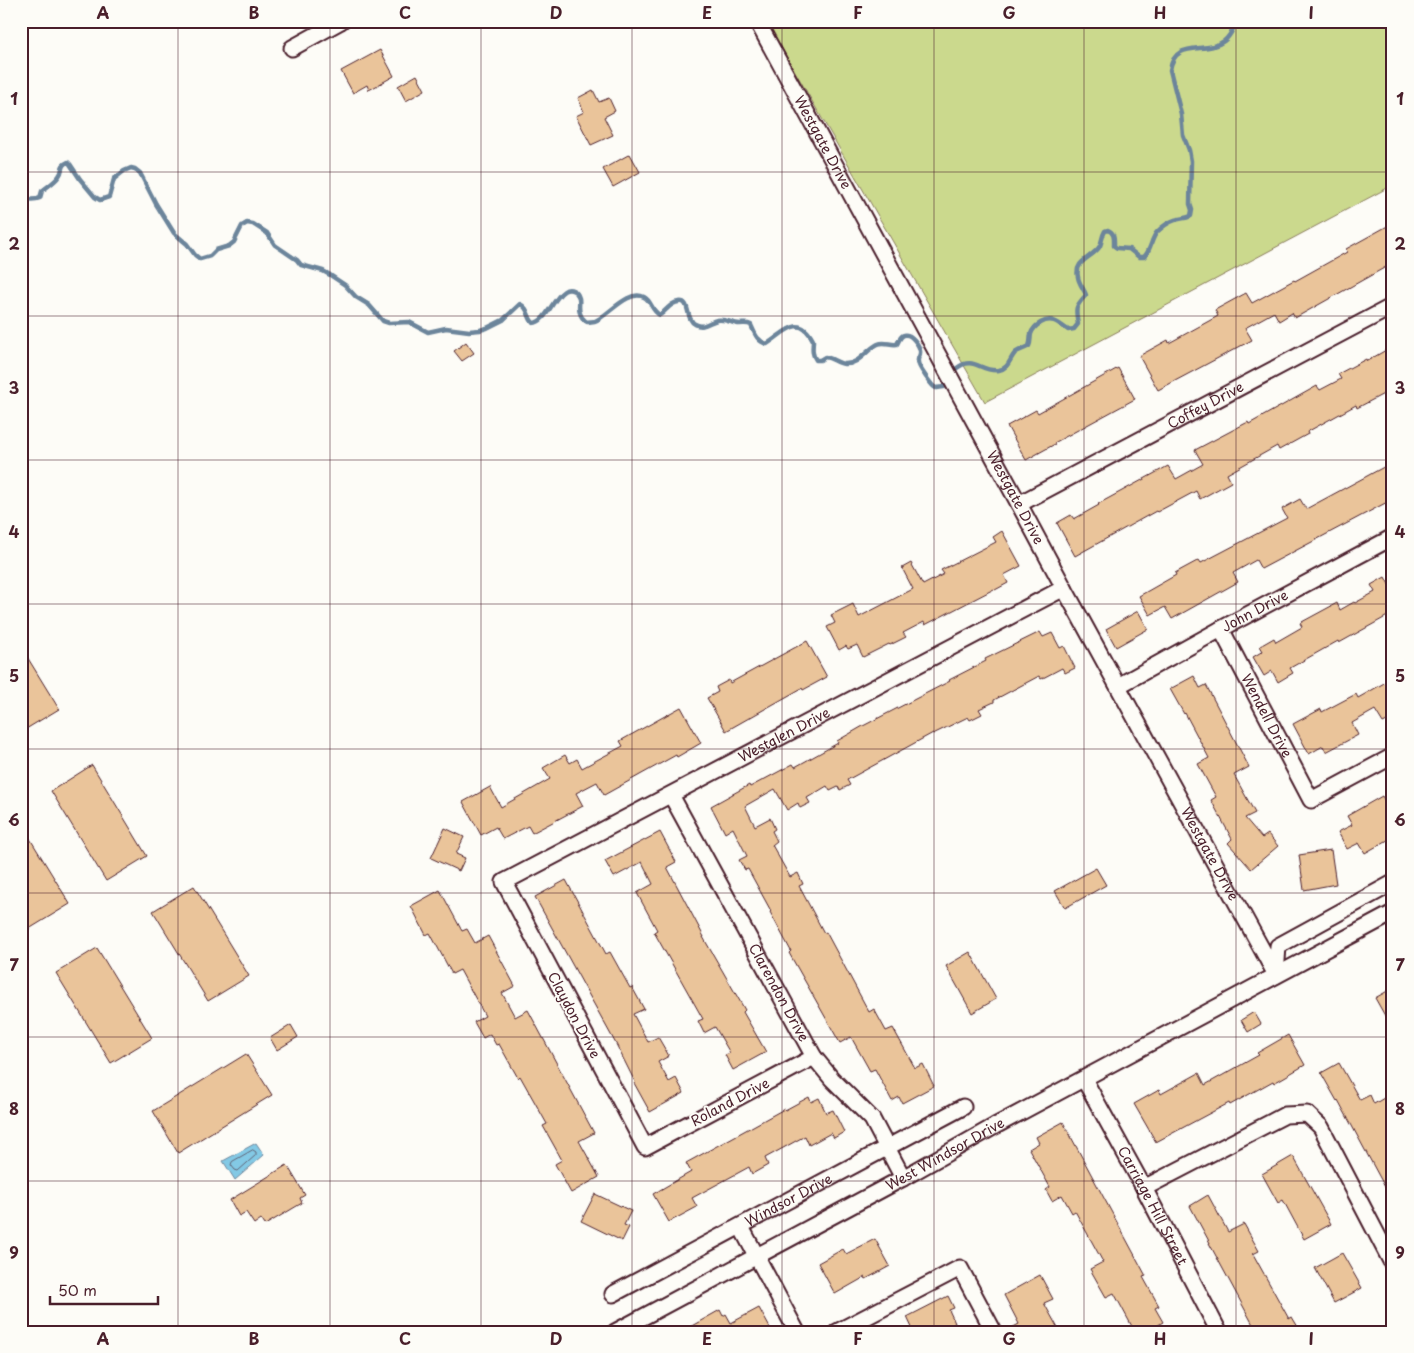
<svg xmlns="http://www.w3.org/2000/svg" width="1414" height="1353" viewBox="0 0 1414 1353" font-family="'Playpen Sans',sans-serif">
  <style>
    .green { fill: #cbd98d; stroke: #8a7c5c }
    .water { fill: #83c9e5; stroke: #6c859b }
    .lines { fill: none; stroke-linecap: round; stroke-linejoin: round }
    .shore { stroke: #616375; stroke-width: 1 }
    .stream { stroke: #6c859b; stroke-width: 4.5 }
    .building { fill: #eac49a; stroke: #4a1f2b }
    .minor-casing { stroke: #4a1f2b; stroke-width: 19 }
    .minor { stroke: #fdfcf7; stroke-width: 15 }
    .grid { fill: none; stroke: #4a1f2b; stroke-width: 1; stroke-opacity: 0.55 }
    .labels { text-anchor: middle; stroke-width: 4; stroke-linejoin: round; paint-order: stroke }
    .street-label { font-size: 14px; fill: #4a1f2b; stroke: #fdfcf7 }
    .neatline { fill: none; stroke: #4a1f2b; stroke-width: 2 }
    .grid-label { font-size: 16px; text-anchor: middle; font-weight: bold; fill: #4a1f2b }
  </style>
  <rect width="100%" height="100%" fill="#fdfcf7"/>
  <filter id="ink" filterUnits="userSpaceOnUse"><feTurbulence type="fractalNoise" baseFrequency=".02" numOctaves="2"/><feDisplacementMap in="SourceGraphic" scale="10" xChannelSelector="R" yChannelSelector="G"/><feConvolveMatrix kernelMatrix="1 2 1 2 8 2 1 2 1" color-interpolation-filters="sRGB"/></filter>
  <g filter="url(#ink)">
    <path class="green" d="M766,21H1393V185L985,402Z"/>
    <path class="water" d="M256,1143L264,1155L235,1180L223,1161Z"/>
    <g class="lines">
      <path class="shore" d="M253,1150L256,1152V1155L238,1171L235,1170L231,1165L232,1162Z"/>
      <path class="stream" d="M21,200C28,198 33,201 40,198L42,191C48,186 55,182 59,176C64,170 59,166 68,162L70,164L80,179L95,197L100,200L109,197L114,179L124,171L131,168L135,169L140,173L156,204L174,233L187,244L195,255L200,259L210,256L216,250L229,246L234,242L242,226L247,223L253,224L267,233L275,245L297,260L301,265L323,271L330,275L345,285L356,297L369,305L383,321L389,323L409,322L428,332L446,328L469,331L480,330L487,328L503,320L520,304C529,308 527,316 533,323C547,322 552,299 564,291C570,287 577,291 579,298C580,303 578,308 580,313C581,317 584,320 587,322C588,322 594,321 595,321C608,316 628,289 644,297C652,301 651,311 660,315C666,311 671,302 679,302C691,300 685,319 695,324C703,329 709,322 717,320C726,318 732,324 740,324C744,324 747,323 751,325C755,334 757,341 767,344C784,334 798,312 813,340C813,347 811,353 816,360H820L825,357C832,358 837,363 844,364C859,365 866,350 878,344C885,341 890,345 897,344C899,341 900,336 904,335C911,333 919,345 920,351C921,356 917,357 918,362C918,366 932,387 936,388C938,388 942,387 944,387L946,384
        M957,368C974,355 981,373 999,370C1009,368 1009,360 1015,353C1018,350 1025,349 1029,346C1031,342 1030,338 1031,334C1034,325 1046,318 1054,321C1059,323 1064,327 1068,330L1074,329L1078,324C1075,308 1075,307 1086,295C1084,289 1079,284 1078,277C1074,260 1093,258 1100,246C1102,241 1102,236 1105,231L1108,230C1115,233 1114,239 1114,246L1117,248L1129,249L1139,257H1144C1151,250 1151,239 1157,232C1162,227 1169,222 1175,220C1181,218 1185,219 1191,216L1192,210L1190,204L1191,161L1189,150L1183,135L1181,114L1170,70C1175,38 1206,55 1224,41C1231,36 1233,28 1237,21"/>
    </g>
    <path class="building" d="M380,50L394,76L369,90L367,85L353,93L341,71Z
      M417,75L425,90L406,101L398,86Z
      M593,90L599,102L609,98L615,111L604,117L613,135L591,145L576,116L584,112L578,98Z
      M630,154L640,172L613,187L603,169Z
      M1393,223V263L1295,318L1292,313L1279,321L1274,312L1245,328L1252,340L1158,390L1139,356L1168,340L1169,343L1218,316L1215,310L1246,293L1252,303L1294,280L1295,281L1347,252L1346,249Z
      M466,342L474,353L462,361L454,351Z
      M1393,346V389L1357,408L1356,405L1307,432L1308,434L1279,450L1277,446L1227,474L1231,482L1200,499L1196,491L1157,512L1156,511L1075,556L1057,523L1071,515L1074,519L1099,505L1098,504L1168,466L1176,479L1203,464L1195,450L1248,422L1249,424L1317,386L1320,390L1341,379L1338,374L1366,359L1367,361Z
      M1118,368L1135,399L1054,443L1055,444L1026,460L1007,426L1036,410L1038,413Z
      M1393,462V499L1261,569L1256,560L1233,573L1238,582L1172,619L1165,607L1150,615L1139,596L1176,575L1175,573L1199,560L1201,563L1287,518L1282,509L1300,499L1306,509Z
      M1002,531L1021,566L1004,575L1008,583L995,590L994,589L925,625L924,622L903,633L906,637L890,645L889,644L863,657L857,645L848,649L846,646L839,650L827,627L835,623L831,615L853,604L859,617L913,589L902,568L911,563L923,585L944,574L941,570L996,542L993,537Z
      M1385,577L1393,592V613L1339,643L1338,641L1290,668L1293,673L1278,682L1272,671L1264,676L1253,657L1263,651L1260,646L1274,638L1276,642L1302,627L1300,623L1337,603L1340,610L1354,602L1355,603L1375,592L1371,585Z
      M1138,611L1148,629L1116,647L1106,629Z
      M1040,632L1043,637L1052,633L1060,648L1064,646L1075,668L1065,673L1062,668L1041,679L1039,676L994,700V702L979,709L982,714L970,720L968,717L933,734V733L847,780L850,785L840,790L838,787L830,791L827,786L807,798L810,803L800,808L798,803L787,810L775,789L745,806L755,826L770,818L775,829L772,831L777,841L772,845L790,877L798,873L803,884L799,886L824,933L826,932L869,1012L874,1009L886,1031L893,1028L915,1068L923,1064L934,1086L902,1103L899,1097L892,1101L875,1069L870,1071L851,1037L840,1043L789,953L791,951L770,912L771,911L748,869L745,870L739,860L747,856L733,828L725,833L711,806L749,785L750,787L793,764L795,767L838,743L837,741L863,726L950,681L949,680L986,661L985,659Z
      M807,641L827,677L803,690L802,688L726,731L707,698L718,692L716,687L729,680L730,683Z
      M21,647L59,709L21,732Z
      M1194,676L1200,688L1206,685L1249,767L1234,775L1255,813L1245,818L1262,838L1268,834L1278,846L1251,869L1228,843L1232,839L1211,800L1216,797L1198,764L1209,758L1185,713L1184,714L1170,689Z
      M1393,678V718L1383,723L1375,710L1352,723L1358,735L1326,752L1323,746L1309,754L1293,724L1321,709L1322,712L1356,694L1358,698Z
      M681,707L701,743L677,757L676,755L604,795L597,782L576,793L583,806L532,833L528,826L503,839L496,827L481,835L463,802L490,787L501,807L550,779L543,768L565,755L570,763L577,759L582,768L623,746L620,741Z
      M92,765L147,856L106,881L51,791Z
      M1382,796L1393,815V837L1365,853L1359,843L1347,849L1338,832L1352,825L1347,816Z
      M21,824L70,904L29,929L21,917Z
      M445,828L464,837L456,854L465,858L459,871L431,858Z
      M660,832L676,862L667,867L704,937H703L745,1010L743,1012L766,1052L733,1070L725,1055L730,1053L715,1027L704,1033L698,1021L703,1019L654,932L657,930L637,893L653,884L642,862L614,877L605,861Z
      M1331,850L1336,884L1304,890L1299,855Z
      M1096,868L1106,885L1065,908L1055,891Z
      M566,880L606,954L610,952L630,988L632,987L644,1009L633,1014L648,1042L658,1037L669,1056L658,1062L669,1082L676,1078L684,1093L650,1112L634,1083L635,1082L616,1044L535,897Z
      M194,886L249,976L208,1001L153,911Z
      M440,890L462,931L467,929L475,943L488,936L515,986L502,993L515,1017L528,1010L594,1133L579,1141L599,1177L571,1193L555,1164L562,1160L543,1126L547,1124L520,1076L518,1078L499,1044L496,1045L490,1034L483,1038L474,1022L485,1016L460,970L452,974L430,933L426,935L411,906Z
      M97,948L152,1038L111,1063L56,973Z
      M970,952L996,999L972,1013L946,966Z
      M1393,988V1030L1375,998Z
      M1254,1012L1261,1024L1248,1032L1241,1020Z
      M291,1025L298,1037L277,1050L270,1038Z
      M1288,1035L1305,1065L1274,1083L1273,1081L1230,1105L1229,1103L1156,1142L1134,1104L1159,1090L1161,1094L1199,1073L1205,1085L1259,1055L1257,1053Z
      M246,1054L272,1095L178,1153L153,1111Z
      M1339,1063L1360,1100L1370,1095L1374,1104L1384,1098L1393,1115V1202L1338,1100L1337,1101L1321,1073Z
      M809,1097L811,1102L819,1098L826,1113L833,1110L844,1132L834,1138L831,1133L809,1145L805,1136L765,1158L768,1165L752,1174L749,1167L692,1198L697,1207L669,1222L653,1194L691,1172L686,1163L784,1109L785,1110Z
      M1063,1122L1146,1276L1143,1277L1159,1306L1155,1308L1163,1322L1147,1332H1135L1114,1293L1106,1297L1090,1269L1103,1262L1075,1211L1072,1213L1062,1195L1052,1201L1046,1190L1050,1187L1029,1149L1039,1143L1036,1137Z
      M1293,1156L1331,1224L1304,1239L1283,1200L1278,1203L1262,1174Z
      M287,1165L305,1195L300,1198L302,1203L265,1225L261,1219L254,1224L246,1212L239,1216L230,1200Z
      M595,1194L631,1211L624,1225L629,1227L622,1241L581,1221Z
      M1208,1195L1228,1232L1244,1224L1259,1251L1253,1254L1289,1319L1292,1317L1301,1332H1257L1209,1243H1210L1190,1206Z
      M875,1239L890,1266L866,1279L865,1277L835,1294L818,1263L843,1249L846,1254Z
      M1342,1253L1362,1288L1334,1303L1315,1268Z
      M1040,1275L1053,1299L1044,1303L1060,1332H1004L1019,1324L1004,1295Z
      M948,1296L954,1308L949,1310L955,1323L952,1325L956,1332H914L907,1317Z
      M759,1308L770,1328L764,1332H681L720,1310L723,1316L726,1314L731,1323Z"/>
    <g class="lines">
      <g class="minor-casing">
        <g id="minor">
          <path id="s1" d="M757,21L1019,504L1064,588L1276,975"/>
          <path d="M292,48L341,21"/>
          <path id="s2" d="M1019,504L1393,306"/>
          <path id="s3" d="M1221,629L1311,800L1393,756"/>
          <path id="s4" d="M1118,686L1221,629L1393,537"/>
          <path id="s5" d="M671,795L814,1057L832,1079L872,1119L903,1178"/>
          <path d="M1276,975L1278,946L1393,883"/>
          <path id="s6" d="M814,1057L645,1147L504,882L1064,588"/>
          <path id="s7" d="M1084,1079L1144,1188L1219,1332"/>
          <path d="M1144,1188L1285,1115L1307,1114L1321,1127L1393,1265"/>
          <path d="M741,1227L797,1332"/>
          <path id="s8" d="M613,1294L963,1107"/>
          <path id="s9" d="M615,1332L903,1178L995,1126L1393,913"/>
          <path d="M837,1332L960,1268L994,1332"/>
        </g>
      </g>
      <use href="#minor" class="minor"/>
    </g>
  </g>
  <path class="grid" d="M178,21V1332M330,21V1332M481,21V1332M632,21V1332M782,21V1332M934,21V1332M1084,21V1332M1236,21V1332M21,172H1393M21,316H1393M21,460H1393M21,604H1393M21,749H1393M21,893H1393M21,1037H1393M21,1181H1393"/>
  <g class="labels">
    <g class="street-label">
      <text dy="5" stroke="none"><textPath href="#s1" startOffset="138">Westgate Drive</textPath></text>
      <text dy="5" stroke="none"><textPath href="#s2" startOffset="211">Coffey Drive</textPath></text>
      <text dy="5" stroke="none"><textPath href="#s1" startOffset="542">Westgate Drive</textPath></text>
      <text dy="5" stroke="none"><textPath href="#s4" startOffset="156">John Drive</textPath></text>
      <text dy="5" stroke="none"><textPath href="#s3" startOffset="98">Wendell Drive</textPath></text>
      <text dy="5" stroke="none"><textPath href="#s6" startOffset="808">Westglen Drive</textPath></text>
      <text dy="5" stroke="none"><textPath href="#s1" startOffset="948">Westgate Drive</textPath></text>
      <text dy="5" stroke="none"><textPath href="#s5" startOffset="225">Clarendon Drive</textPath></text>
      <text transform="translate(574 1015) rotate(62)" y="5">Claydon Drive</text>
      <text transform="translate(730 1102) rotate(-28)" y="5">Roland Drive</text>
      <text dy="5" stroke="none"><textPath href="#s9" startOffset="375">West Windsor Drive</textPath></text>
      <text dy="5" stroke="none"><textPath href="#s8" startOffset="199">Windsor Drive</textPath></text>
      <text dy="5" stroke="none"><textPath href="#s7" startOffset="144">Carriage Hill Street</textPath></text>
    </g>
  </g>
  <rect width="1414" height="1353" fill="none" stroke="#fdfcf7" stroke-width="55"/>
  <path d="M50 1296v8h108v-8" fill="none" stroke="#4a1f2b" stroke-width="2.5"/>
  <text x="58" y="1296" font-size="15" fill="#4a1f2b" stroke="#fdfcf7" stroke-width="4" paint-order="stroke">50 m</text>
  <rect x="28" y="28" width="1358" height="1298" class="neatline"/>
  <g class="grid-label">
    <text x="103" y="19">A</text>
    <text x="254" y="19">B</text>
    <text x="405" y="19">C</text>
    <text x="556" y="19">D</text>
    <text x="707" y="19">E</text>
    <text x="858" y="19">F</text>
    <text x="1009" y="19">G</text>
    <text x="1160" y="19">H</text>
    <text x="1311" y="19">I</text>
    <text x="14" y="105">1</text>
    <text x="1400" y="105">1</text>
    <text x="14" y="250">2</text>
    <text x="1400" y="250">2</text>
    <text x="14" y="394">3</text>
    <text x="1400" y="394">3</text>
    <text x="14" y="538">4</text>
    <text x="1400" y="538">4</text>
    <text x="14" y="682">5</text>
    <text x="1400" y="682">5</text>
    <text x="14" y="826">6</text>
    <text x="1400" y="826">6</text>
    <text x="14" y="971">7</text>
    <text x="1400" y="971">7</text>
    <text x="14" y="1115">8</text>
    <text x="1400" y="1115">8</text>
    <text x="14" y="1259">9</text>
    <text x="1400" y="1259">9</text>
    <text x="103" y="1345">A</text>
    <text x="254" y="1345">B</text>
    <text x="405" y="1345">C</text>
    <text x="556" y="1345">D</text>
    <text x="707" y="1345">E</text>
    <text x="858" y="1345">F</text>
    <text x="1009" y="1345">G</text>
    <text x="1160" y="1345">H</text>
    <text x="1311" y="1345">I</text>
  </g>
</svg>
